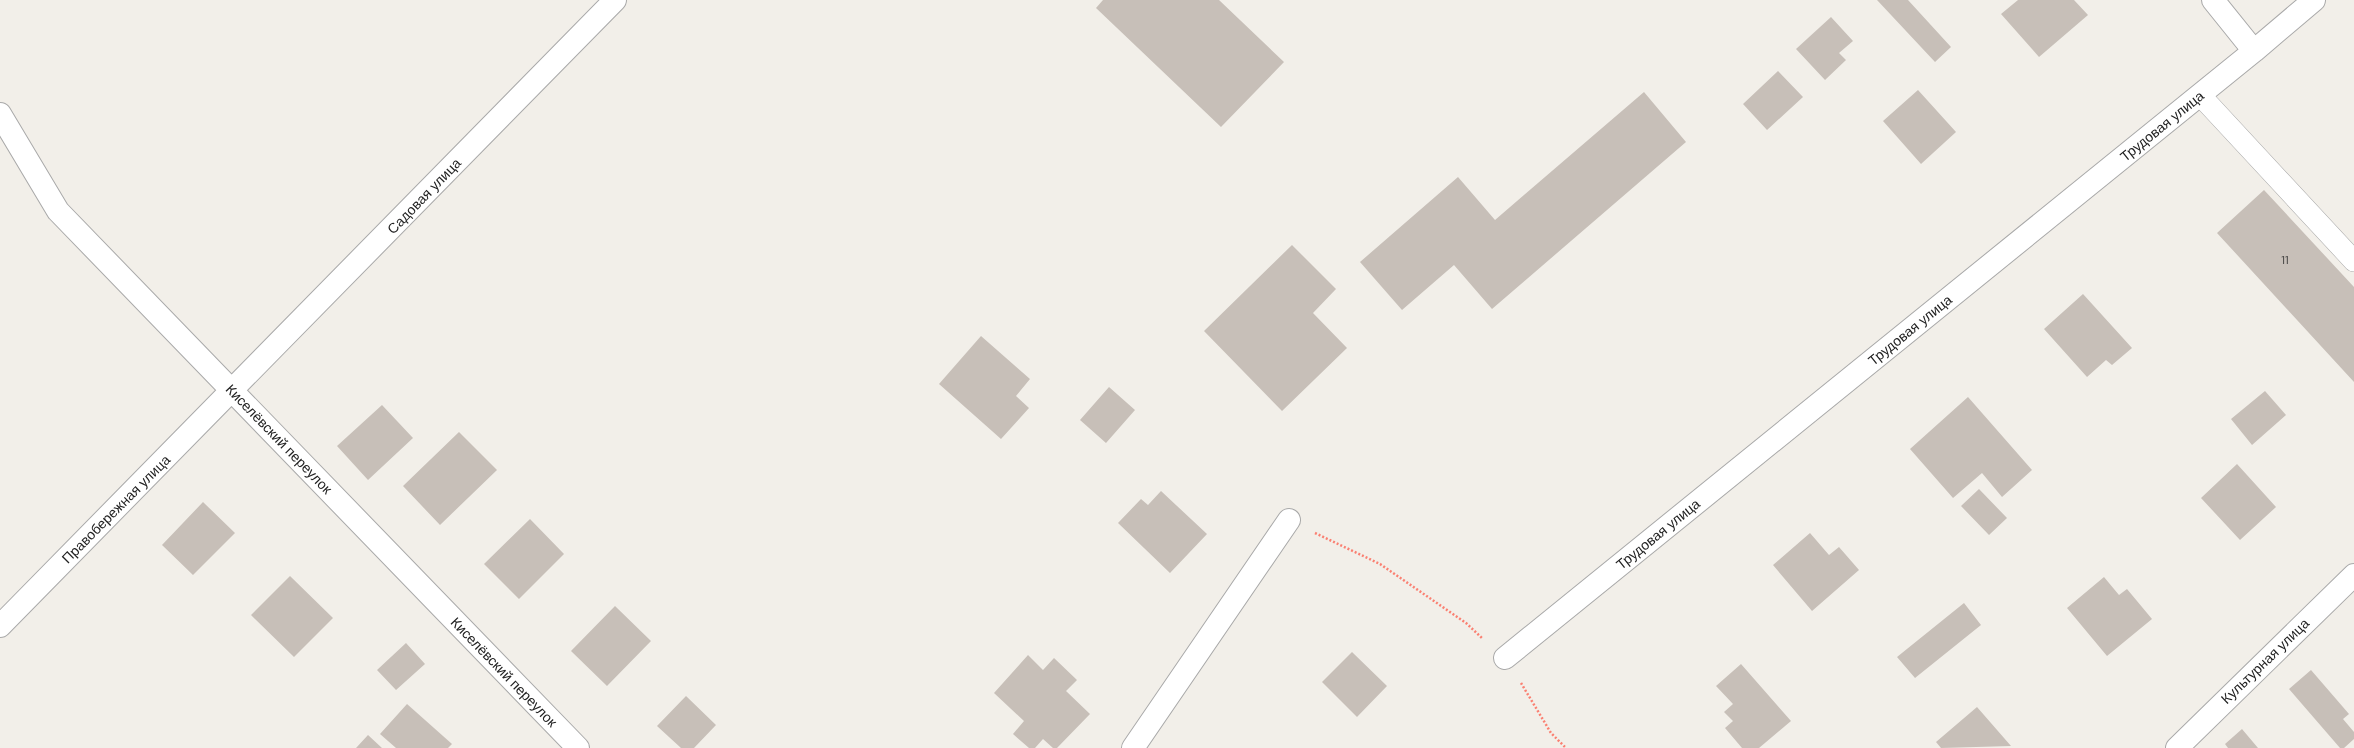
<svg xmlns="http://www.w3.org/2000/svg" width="2354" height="748" viewBox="0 0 2354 748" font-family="'DM Sans',sans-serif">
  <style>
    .building { fill: #c7bfb8 }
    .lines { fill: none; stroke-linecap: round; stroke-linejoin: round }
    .service-casing { stroke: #a9a9a9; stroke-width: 22 }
    .minor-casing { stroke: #a9a9a9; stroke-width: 24 }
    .path { stroke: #fa8072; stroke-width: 2.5; stroke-dasharray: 2 2; stroke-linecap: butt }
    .service { stroke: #fff; stroke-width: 21 }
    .minor { stroke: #fff; stroke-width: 22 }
    .labels { text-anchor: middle; stroke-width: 3; stroke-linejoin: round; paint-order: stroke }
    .number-label { font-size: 12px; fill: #4b4948 }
    .street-label { font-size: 14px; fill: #222; stroke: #fff }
  </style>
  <rect width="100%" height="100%" fill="#f2efe9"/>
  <path class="building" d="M1103,0H1219L1284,62L1221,127L1096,8Z
    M1877,0H1908L1951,47L1935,62Z
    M2018,0H2074L2088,15L2039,57L2001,14Z
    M1831,17L1853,41L1839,53L1846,60L1825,80L1796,49Z
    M1778,71L1803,97L1767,130L1743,104Z
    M1918,90L1956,132L1921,164L1883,121Z
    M1644,92L1686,142L1492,309L1454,265L1402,310L1360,262L1458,177L1495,220Z
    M2264,190L2354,287V382L2217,233Z
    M1292,245L1336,289L1313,313L1347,348L1282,411L1204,331Z
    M2083,294L2132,348L2112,365L2106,360L2087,377L2044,329Z
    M981,336L1030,379L1016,396L1029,408L1001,439L939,384Z
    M1109,387L1135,410L1106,443L1080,420Z
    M2265,391L2286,415L2252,445L2231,419Z
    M1968,397L2032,470L2002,497L1982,473L1953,498L1910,449Z
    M382,405L413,438L368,480L337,446Z
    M459,432L497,470L440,525L403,486Z
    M2237,464L2276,507L2240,540L2201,498Z
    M1979,489L2007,518L1989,535L1961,506Z
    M1161,491L1207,534L1170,573L1118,523L1141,499L1148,505Z
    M203,502L235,533L193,575L162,545Z
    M530,519L564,554L519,599L484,564Z
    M1810,533L1829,555L1839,547L1859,570L1812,611L1773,565Z
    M290,576L333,618L294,657L251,615Z
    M2104,577L2119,595L2127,589L2152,619L2107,656L2067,608Z
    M1964,603L1981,625L1915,678L1897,657Z
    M615,606L651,641L607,686L571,651Z
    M406,643L425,664L396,690L377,670Z
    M1352,652L1387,686L1357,717L1322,682Z
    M1028,655L1043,670L1054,658L1077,680L1066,691L1090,714L1057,748H1053L1043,739L1035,748H1029L1013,734L1024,721L994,693Z
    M1741,664L1791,721L1759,748H1742L1725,728L1733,721L1724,712L1733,704L1716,686Z
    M2311,670L2349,714L2343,719L2354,732V739L2344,748H2340L2289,689Z
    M686,696L716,725L694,748H681L657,726Z
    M407,704L452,744L448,748H396L380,734Z
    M1977,707L2011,746L1941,748L1936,742Z
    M2242,729L2258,748H2228L2225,744Z
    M368,735L382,748H356Z"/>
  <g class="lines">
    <g class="service-casing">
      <path id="service" d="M2200,95L2354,261"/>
    </g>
    <g class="minor-casing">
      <path id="minor" d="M2213,0L2254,51
        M0,114L58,211L578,748
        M0,626L615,0
        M1505,658L2254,51L2314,0
        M1133,748L1289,520
        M2177,748L2354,575"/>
    </g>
    <path class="path" d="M1315,533L1380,564L1466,623L1483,639
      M1521,683L1551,733L1566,748"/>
    <use href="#service" class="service"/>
    <use href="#minor" class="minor"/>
  </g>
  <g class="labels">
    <g class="number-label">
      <text x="2285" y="264">11</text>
    </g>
    <g class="street-label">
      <text transform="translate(2162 126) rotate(-39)" y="5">Трудовая улица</text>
      <text transform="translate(424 196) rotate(-46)" y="5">Садовая улица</text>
      <text transform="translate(1910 330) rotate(-39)" y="5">Трудовая улица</text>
      <text transform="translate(279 439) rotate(46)" y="5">Киселёвский переулок</text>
      <text transform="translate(116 509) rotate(-45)" y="5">Правобережная улица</text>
      <text transform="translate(1658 534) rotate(-39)" y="5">Трудовая улица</text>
      <text transform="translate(2265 661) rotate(-44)" y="5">Культурная улица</text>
      <text transform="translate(504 672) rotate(46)" y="5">Киселёвский переулок</text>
    </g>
  </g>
</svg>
